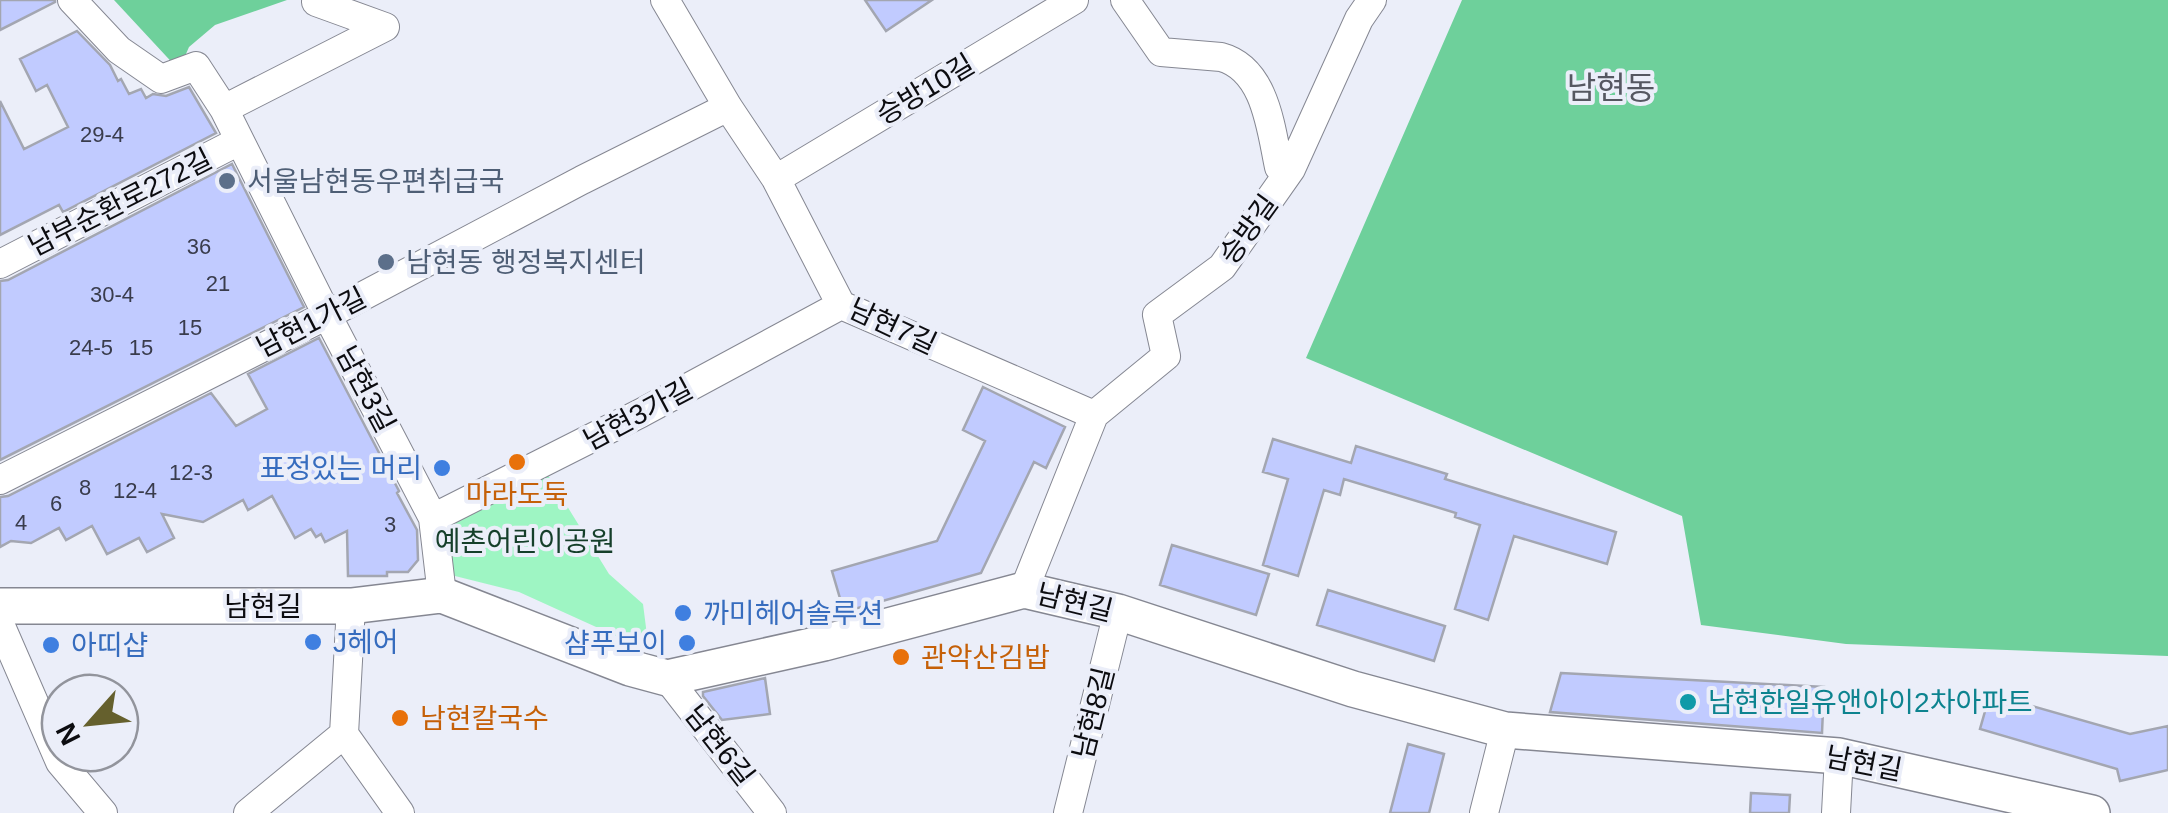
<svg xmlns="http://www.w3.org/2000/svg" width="2168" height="813" viewBox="0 0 2168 813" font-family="Arial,'Noto Sans KR',sans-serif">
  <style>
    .green { fill: #9ef5c3 }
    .forest { fill: #6ed09b }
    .building { fill: #c1cbff; stroke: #a3a6b1; stroke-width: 2.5 }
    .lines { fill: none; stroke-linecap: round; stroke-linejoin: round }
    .minor-casing { stroke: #858792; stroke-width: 30 }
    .tertiary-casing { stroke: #858792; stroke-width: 38 }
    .minor { stroke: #fff; stroke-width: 28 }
    .tertiary { stroke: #fff; stroke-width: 35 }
    .service-dot { fill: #5c6f8a; stroke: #ebeef9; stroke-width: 4 }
    .food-dot { fill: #e8710a; stroke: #ebeef9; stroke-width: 4 }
    .shop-dot { fill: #3f7fe0; stroke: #ebeef9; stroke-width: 4 }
    .culture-dot { fill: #0f9aa8; stroke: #ebeef9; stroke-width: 4 }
    .labels { text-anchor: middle; stroke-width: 8; stroke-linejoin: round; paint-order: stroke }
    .number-label { font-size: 22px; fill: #393c4c }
    .street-label { font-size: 28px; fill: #0c0c10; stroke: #ebeef9 }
    .service-label { font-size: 28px; fill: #4e5e75; stroke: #ebeef9; text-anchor: start }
    .shop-label { font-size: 28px; fill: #366cbe; stroke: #ebeef9; text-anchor: start }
    .food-label { font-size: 28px; fill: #c56008; stroke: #ebeef9; text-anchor: start }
    .park-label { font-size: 28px; fill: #153f2a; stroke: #ebeef9 }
    .culture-label { font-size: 28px; fill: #0d838f; stroke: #ebeef9; text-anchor: start }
    .quarter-label { font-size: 32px; fill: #555761; stroke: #ebeef9 }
  </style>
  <rect width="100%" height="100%" fill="#ebeef9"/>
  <path class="green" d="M546,472L609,574L643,604L649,651L519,592L451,575L443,522Z"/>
  <path class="forest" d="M114,0H287L215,25L189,47L179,70Z
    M1462,0H2168V656L1846,644L1701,625L1682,516L1306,358Z"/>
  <path class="building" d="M0,0H55V2L0,30Z
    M865,0H932L886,31Z
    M77,31L110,65L118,81L121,79L129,94L141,89L146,98L153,94L166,96L189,87L216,133L63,212L59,205L0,235V101L24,149L68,127L47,85L36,91L20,59Z
    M232,164L304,307L0,460V281L8,280Z
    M319,338L399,491L397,493L417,530L418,560L408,572H387V576H348L347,531L325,542L321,534L316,537L311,529L295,538L272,496L248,510L243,500L203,522L162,514L174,538L147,552L139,538L107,554L92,526L66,540L59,528L31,543L11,541L0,547V497L8,496L211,393L236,426L267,409L248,374Z
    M983,387L1065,427L1046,468L1034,462L981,573L844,612L832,571L937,541L985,441L963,430Z
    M1273,439L1351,463L1356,446L1447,474L1445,479L1616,532L1607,564L1514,536L1488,620L1455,609L1480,525L1455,517L1456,513L1344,479L1340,495L1324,490L1298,576L1263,565L1288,479L1263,472Z
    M1172,545L1269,574L1256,615L1160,585Z
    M1328,590L1445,626L1434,661L1317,625Z
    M1561,673L1824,687L1822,733L1550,712Z
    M765,678L770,714L722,720L703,696V692Z
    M1990,694L2130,734L2168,726V770L2120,781L2117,769L1980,729Z
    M1408,744L1444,754L1429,813H1390Z
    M1751,793L1790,795L1789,813H1750Z"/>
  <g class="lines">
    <g class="minor-casing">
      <path id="minor" d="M72,0L119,50L161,79L196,66L224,109L327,315L433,518L442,595
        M319,0L316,2L385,27
        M665,0L728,107L776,179L841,305L1094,415L1024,590
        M1125,0L1161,52L1221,57C1266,69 1271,130 1279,167
        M224,109L385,27
        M776,179L1074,0
        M0,264L239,141
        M1094,415L1166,356L1157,315L1222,267L1291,169L1359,19L1372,0
        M0,480L327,315L582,180L728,107
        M433,518L641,413L841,305
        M351,606L344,734L400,813
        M0,624L60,762L103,813
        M667,678L772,813
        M248,813L344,734
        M1068,813L1118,612
        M1484,813L1505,730
        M1836,813L1839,756"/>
    </g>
    <g class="tertiary-casing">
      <path id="tertiary" d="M0,606H351L442,595L630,668L667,678L824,643L1024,590L1118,612L1353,689L1505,730L1839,756L2092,813"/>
    </g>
    <use href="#minor" class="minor"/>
    <use href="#tertiary" class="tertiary"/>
  </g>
  <g class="service-dot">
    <circle cx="227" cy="181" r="10"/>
    <circle cx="386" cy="262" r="10"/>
  </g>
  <g class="food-dot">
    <circle cx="517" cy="462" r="10"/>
    <circle cx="901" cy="657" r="10"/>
    <circle cx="400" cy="718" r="10"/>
  </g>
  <g class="shop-dot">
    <circle cx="442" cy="468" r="10"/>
    <circle cx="683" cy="613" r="10"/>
    <circle cx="313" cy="642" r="10"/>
    <circle cx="687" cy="643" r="10"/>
    <circle cx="51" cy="645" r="10"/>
  </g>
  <circle class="culture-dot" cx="1688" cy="702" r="10"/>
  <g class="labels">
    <g class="number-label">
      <text x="102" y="142">29-4</text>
      <text x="199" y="254">36</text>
      <text x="218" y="291">21</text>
      <text x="112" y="302">30-4</text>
      <text x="190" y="335">15</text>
      <text x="91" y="355">24-5</text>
      <text x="141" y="355">15</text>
      <text x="191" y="480">12-3</text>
      <text x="85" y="495">8</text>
      <text x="135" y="498">12-4</text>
      <text x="56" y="511">6</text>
      <text x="21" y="530">4</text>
      <text x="390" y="532">3</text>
    </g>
    <g class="street-label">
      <text transform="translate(925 89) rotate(-31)" y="10">승방10길</text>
      <text transform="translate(120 202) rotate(-27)" y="10">남부순환로272길</text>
      <text transform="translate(1248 229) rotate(-54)" y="10">승방길</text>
      <text transform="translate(311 322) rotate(-27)" y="10">남현1가길</text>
      <text transform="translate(893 326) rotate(25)" y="10">남현7길</text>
      <text transform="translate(366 389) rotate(62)" y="10">남현3길</text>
      <text transform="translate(638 414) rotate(-28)" y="10">남현3가길</text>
      <text transform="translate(1075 602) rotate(14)" y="10">남현길</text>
      <text x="263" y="616">남현길</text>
      <text transform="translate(1093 713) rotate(-76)" y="10">남현8길</text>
      <text transform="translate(720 745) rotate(52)" y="10">남현6길</text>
      <text transform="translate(1864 763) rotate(11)" y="10">남현길</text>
    </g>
    <g class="service-label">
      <text x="247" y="191">서울남현동우편취급국</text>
      <text x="406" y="272">남현동 행정복지센터</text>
    </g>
    <g class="shop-label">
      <text x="422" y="478" text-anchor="end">표정있는 머리</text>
      <text x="703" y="623">까미헤어솔루션</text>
      <text x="333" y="652">J헤어</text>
      <text x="667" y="653" text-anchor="end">샴푸보이</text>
      <text x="71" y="655">아띠샵</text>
    </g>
    <g class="food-label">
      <text x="517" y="504" text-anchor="middle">마라도둑</text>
      <text x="921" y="667">관악산김밥</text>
      <text x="420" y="728">남현칼국수</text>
    </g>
    <g class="park-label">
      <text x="525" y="551">예촌어린이공원</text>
    </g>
    <g class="culture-label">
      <text x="1708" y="712">남현한일유앤아이2차아파트</text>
    </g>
    <g class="quarter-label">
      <text x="1611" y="99">남현동</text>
    </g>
  </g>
  <g transform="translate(90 723) rotate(243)"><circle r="48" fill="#ebeef9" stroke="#92949c" stroke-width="2.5"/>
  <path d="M0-8L18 38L0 25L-18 38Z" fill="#65602d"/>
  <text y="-15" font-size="28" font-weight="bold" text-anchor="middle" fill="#0c0c10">N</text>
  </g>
</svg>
